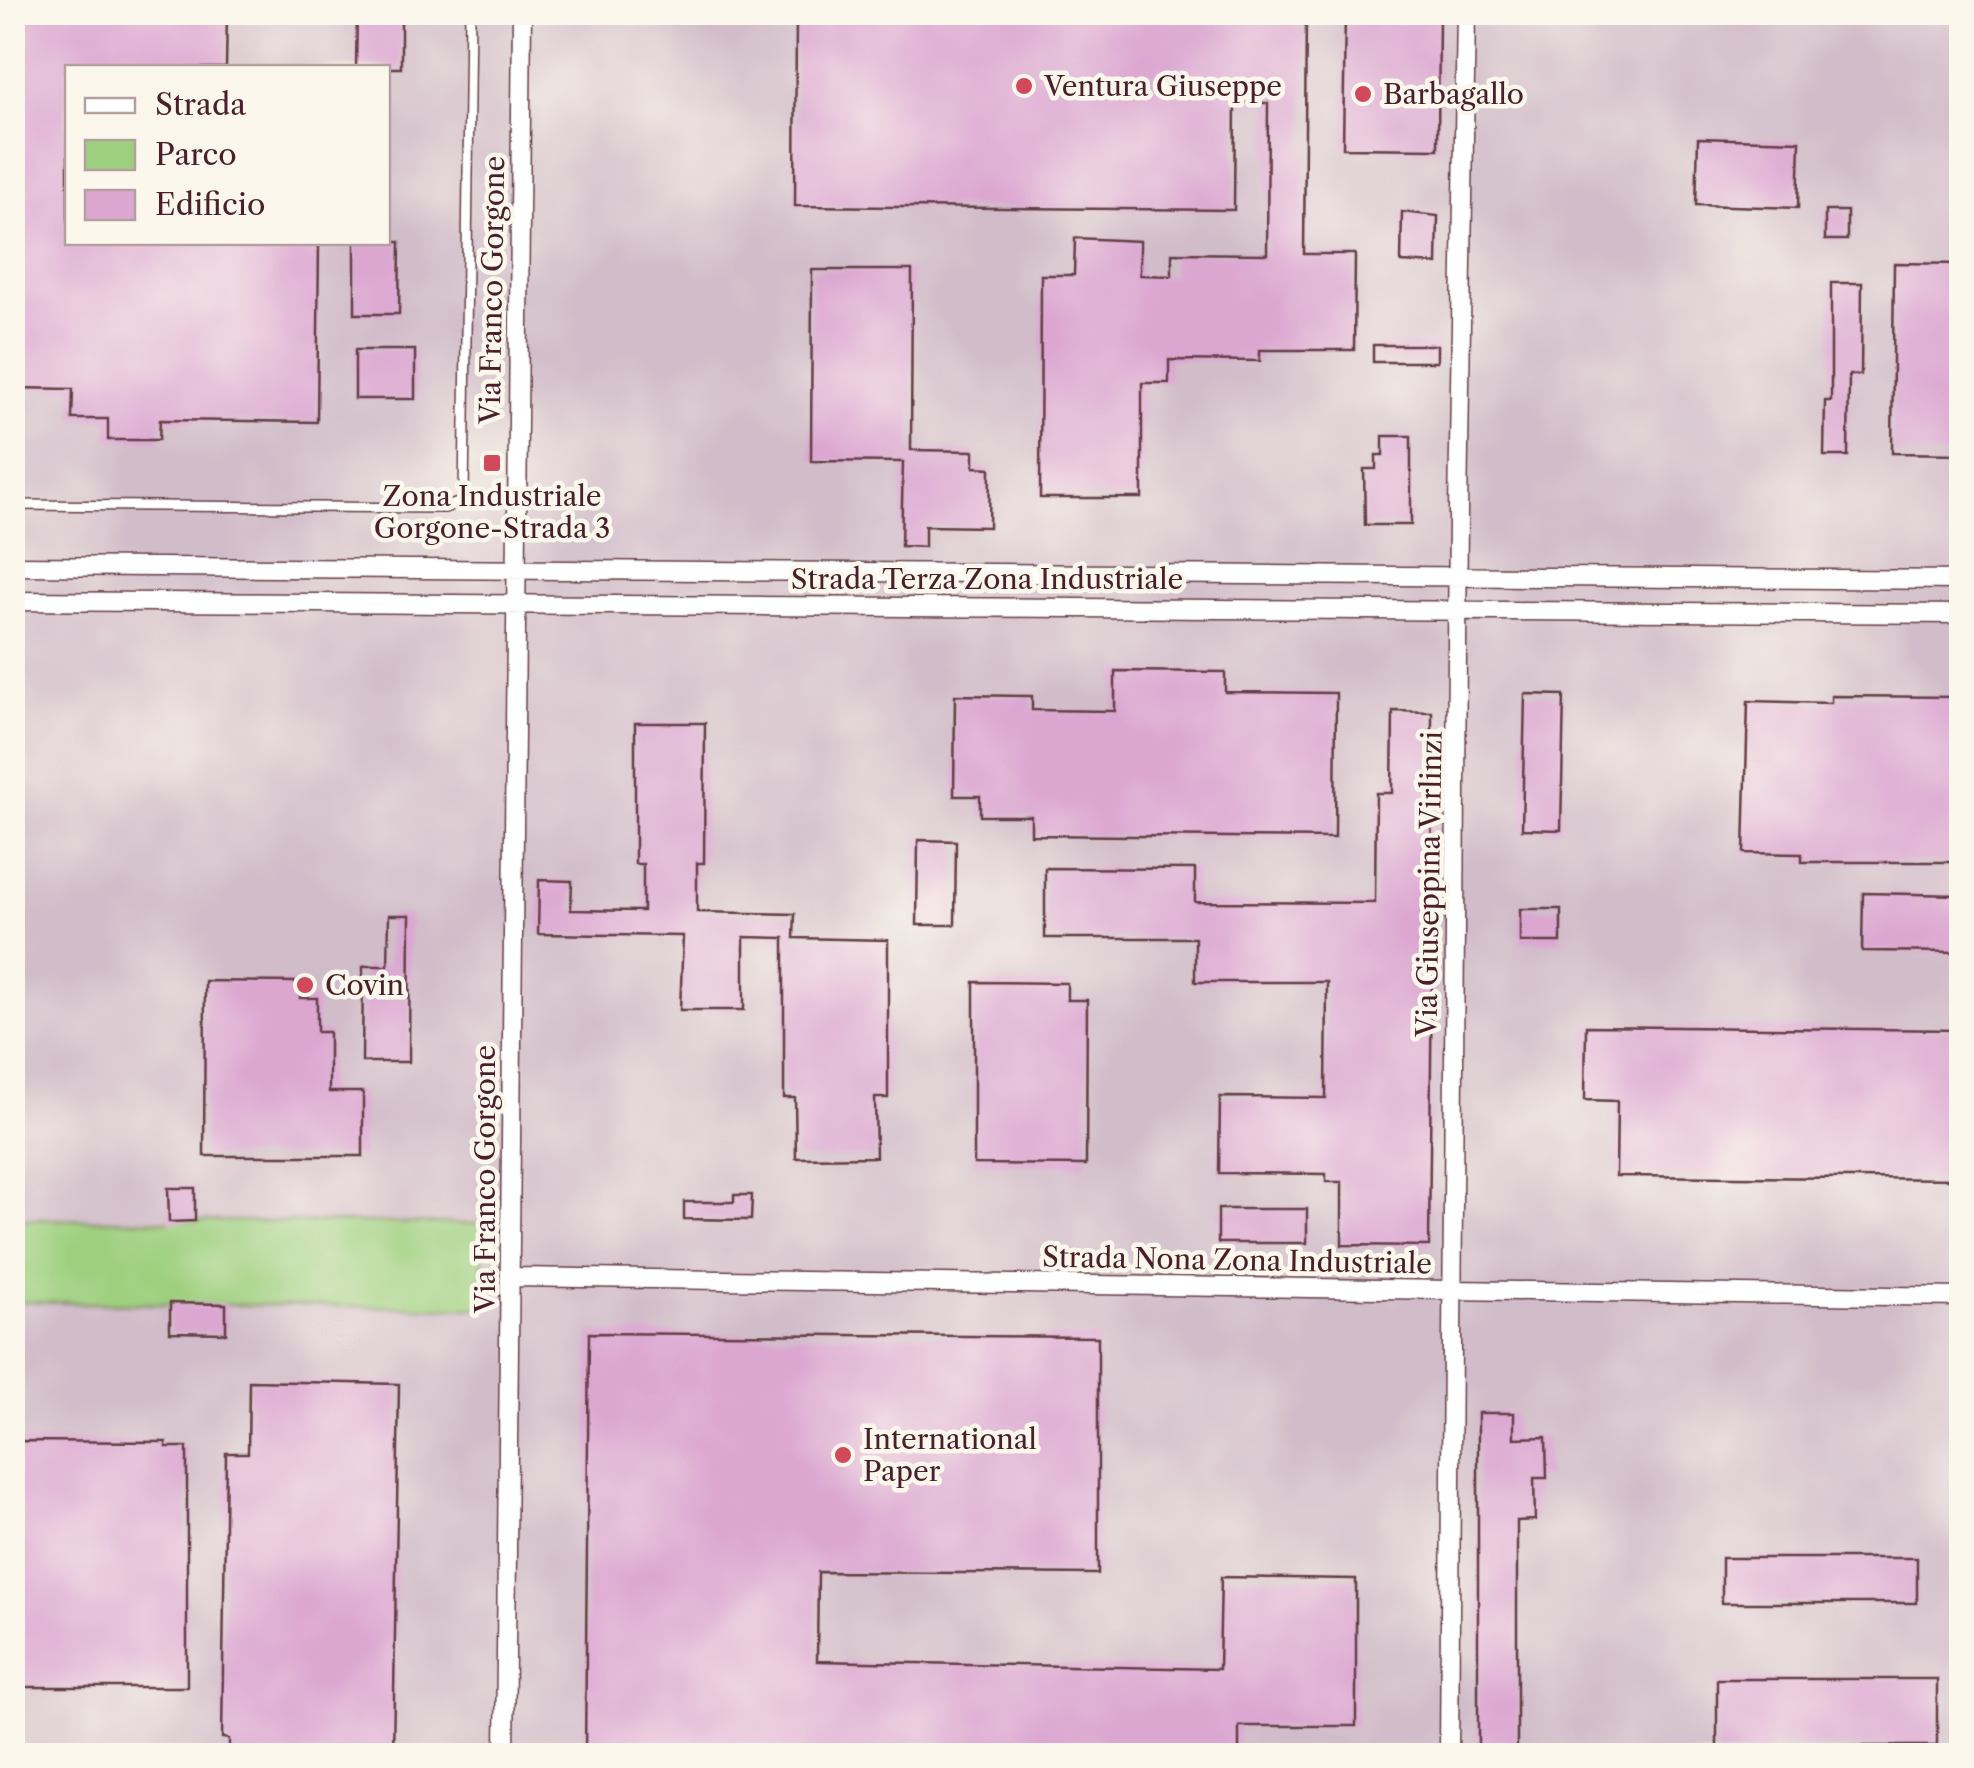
<svg xmlns="http://www.w3.org/2000/svg" width="1974" height="1768" viewBox="0 0 1974 1768" font-family="'Libre Caslon Text',serif">
  <style>
    .industrial { fill: #d1bdc9; fill-rule: evenodd }
    .green { fill: #9dcf7e; stroke: #747754; stroke-width: 2.5 }
    .building { fill: #dba7d1 }
    .lines { fill: none; stroke-linecap: round; stroke-linejoin: round }
    .lane-casing { stroke: #633e44; stroke-width: 12 }
    .street-casing { stroke: #633e44; stroke-width: 21 }
    .lane { stroke: #fff; stroke-width: 9 }
    .street { stroke: #fff; stroke-width: 18 }
    .poi-dot { fill: #d1495b; stroke: #fbf7ec; stroke-width: 4 }
    .labels { text-anchor: middle; stroke-width: 9; stroke-linejoin: round; paint-order: stroke }
    .poi-label { font-size: 28px; fill: #4a1f2b; stroke: #fbf7ec; text-anchor: start }
    .street-label { font-size: 28px; fill: #4a1f2b; stroke: #fbf7ec }
  </style>
  <rect width="100%" height="100%" fill="#fbf7ec"/>
  <filter id="ink" filterUnits="userSpaceOnUse"><feTurbulence type="fractalNoise" baseFrequency=".01" numOctaves="2"/><feDisplacementMap in="SourceGraphic" scale="20" xChannelSelector="R" yChannelSelector="G"/><feConvolveMatrix kernelMatrix="1 2 1 2 8 2 1 2 1" color-interpolation-filters="sRGB"/></filter>
  <filter id="wash" filterUnits="userSpaceOnUse"><feTurbulence type="fractalNoise" baseFrequency=".0048" numOctaves="4" result="noise"/><feDisplacementMap in="SourceGraphic" scale="40" xChannelSelector="R" yChannelSelector="G"/><feGaussianBlur stdDeviation="2.25" result="paint"/><feColorMatrix in="noise" values="0 0 0 0 0 0 0 0 0 0 0 0 0 0 0 0 0 1.4 0 .05"/><feComposite in="paint" operator="in"/></filter>
  <g filter="url(#wash)">
    <rect width="100%" height="100%" fill="#f3ecd5"/>
    <path class="industrial" d="M13,13H1961V1755H13ZM68,68H388V242H68Z"/>
    <path class="green" d="M13,1219L483,1224V1308L13,1302Z"/>
    <g id="blocks">
      <path class="building" d="M12,12H227L226,68H68V242H319L317,422L160,420L159,440H108V419H72L73,389L12,388Z
        M357,12H401V68H356Z
        M796,12H1306L1304,254H1355L1354,350H1260V361L1169,360V383H1142V498H1040L1041,275H1074L1075,238L1140,241V275L1172,276V253L1267,254L1268,103H1235L1234,210L795,206Z
        M1345,12H1439L1438,149L1343,148Z
        M1698,138L1800,141L1798,208L1696,205Z
        M1825,211H1847V240H1825Z
        M1402,212L1438,216L1437,264L1401,262Z
        M355,242H400L399,314H355Z
        M1894,263L1962,264V454L1892,453Z
        M812,270H912L911,450L974,451V467L990,468L989,527L925,526V547L901,546L903,462L811,461Z
        M1831,283H1862L1861,375H1849L1848,456H1824L1825,401H1831Z
        M1373,345H1437V362H1373Z
        M355,350H415V399H355Z
        M1383,436H1411V525H1365L1364,469H1376V455H1383Z
        M1115,671L1225,672V692L1336,693L1335,838L1031,835V816H980V796H954L955,695L1032,696V710L1115,711Z
        M1525,694L1564,695L1561,830L1522,829Z
        M1831,696L1962,697V862H1802V854L1744,853L1748,701L1831,703Z
        M1393,711L1432,712L1431,942H1425L1424,967L1432,968L1429,1246L1342,1245V1182H1326V1174L1219,1173L1220,1097L1326,1098L1327,982H1195V938H1045V868L1195,869V902L1375,903L1376,793H1392Z
        M635,723H705L704,863H697V912L795,914L794,938L888,940V1098H875L876,1157L796,1158L795,1098H784V938L744,937V1010H680L683,936L538,934L539,880L572,881L571,910L643,911V864H635Z
        M918,840L956,841L955,925H917Z
        M1863,893L1962,895V952L1862,951Z
        M1520,909H1561V942H1520Z
        M389,915H410L409,1062H362L363,966H388Z
        M205,981L300,982V998H317V1032H329V1092H363V1156H204Z
        M974,982L1067,983V1000H1087L1086,1165L974,1164Z
        M1586,1026L1962,1030V1179L1616,1176L1617,1101L1585,1100Z
        M168,1188H195V1221L169,1222Z
        M734,1195H752L751,1220L684,1219V1202H734Z
        M1218,1209H1307V1243H1218Z
        M170,1303L226,1304V1333L170,1332Z
        M589,1333L1098,1337V1574L818,1572L817,1661L1219,1669L1221,1577L1356,1579V1726H1239V1756H585Z
        M249,1381L399,1384L393,1756H229V1739L222,1738L226,1453H248Z
        M1478,1413H1514V1438L1546,1437L1547,1478H1534L1535,1520L1517,1521V1756H1478Z
        M12,1441L166,1442V1447H187V1687H20V1624L12,1622Z
        M1722,1558H1917V1603H1722Z
        M1717,1679H1937V1746H1771V1756H1717Z"/>
    </g>
  </g>
  <g filter="url(#ink)">
    <use href="#blocks" fill-opacity="0" stroke="#633e44" stroke-width="2.5"/>
    <g class="lines">
      <g class="lane-casing">
        <path id="lane" d="M12,505L444,508L464,501L470,12"/>
      </g>
      <g class="street-casing">
        <path id="street" d="M12,566L1962,580
          M12,601L1962,614
          M512,1277L1962,1297
          M505,1756L522,12
          M1449,1756L1458,512L1466,12"/>
      </g>
      <use href="#lane" class="lane"/>
      <use href="#street" class="street"/>
    </g>
  </g>
  <g class="poi-dot">
    <circle cx="1024" cy="86" r="10"/>
    <circle cx="1363" cy="94" r="10"/>
    <rect x="482" y="453" width="20" height="20" rx="5"/>
    <circle cx="305" cy="985" r="10"/>
    <circle cx="843" cy="1455" r="10"/>
  </g>
  <g class="labels">
    <g class="poi-label">
      <text x="1044" y="96">Ventura Giuseppe</text>
      <text x="1383" y="104">Barbagallo</text>
      <text x="492" y="506" text-anchor="middle">Zona Industriale<tspan x="492" dy="32">Gorgone-Strada 3</tspan></text>
      <text x="325" y="995">Covin</text>
      <text x="863" y="1449">International<tspan x="863" dy="32">Paper</tspan></text>
    </g>
    <g class="street-label">
      <text transform="translate(492 290) rotate(-89)" y="10">Via Franco Gorgone</text>
      <text x="987" y="589">Strada Terza Zona Industriale</text>
      <text transform="translate(1429 884) rotate(-89)" y="10">Via Giuseppina Virlinzi</text>
      <text transform="translate(485 1179) rotate(-90)" y="10">Via Franco Gorgone</text>
      <text transform="translate(1237 1260) rotate(1)" y="10">Strada Nona Zona Industriale</text>
    </g>
  </g>
  <rect width="1974" height="1768" fill="none" stroke="#fbf7ec" stroke-width="50"/>
  <rect x="65" y="65" width="325" height="180" fill="#fbf7ec" stroke="#b4a19f" stroke-width="2.5"/>
  <rect x="85" y="98" width="50" height="15" fill="#ffffff" stroke="#b4a19f" stroke-width="2.5"/>
  <text x="155" y="115" font-size="30" fill="#4a1f2b">Strada</text>
  <rect x="85" y="140" width="50" height="30" fill="#9dcf7e" stroke="#b4a19f" stroke-width="2.5"/>
  <text x="155" y="165" font-size="30" fill="#4a1f2b">Parco</text>
  <rect x="85" y="190" width="50" height="30" fill="#dba7d1" stroke="#b4a19f" stroke-width="2.5"/>
  <text x="155" y="215" font-size="30" fill="#4a1f2b">Edificio</text>
</svg>
